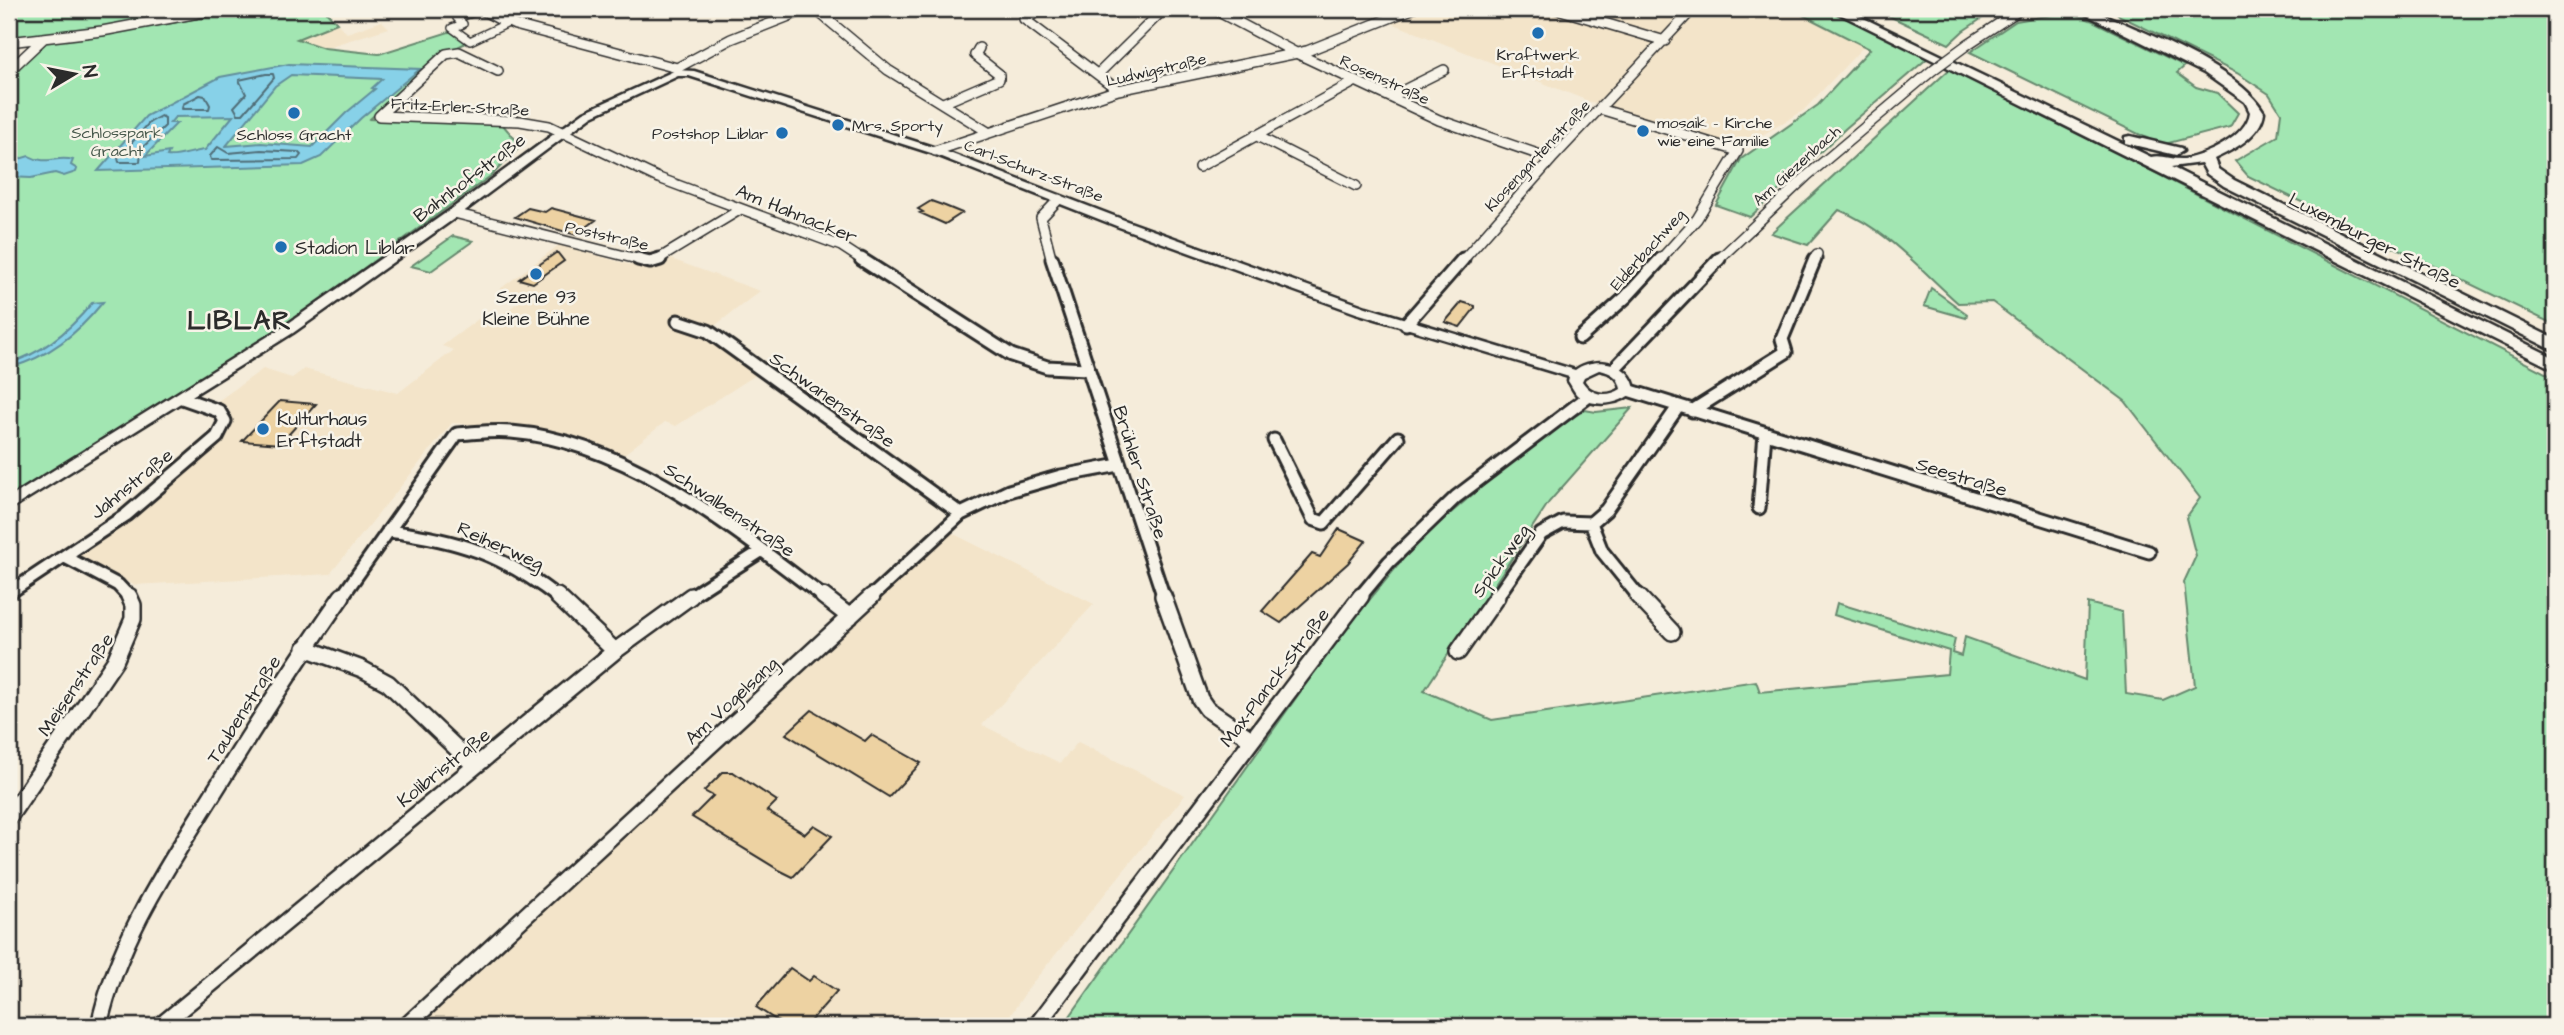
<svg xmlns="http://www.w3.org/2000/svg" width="2564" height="1035" viewBox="0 0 2564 1035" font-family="'Architects Daughter',sans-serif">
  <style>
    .built { fill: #f3e4c9 }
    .green { fill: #a2e6b2; stroke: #66886e; stroke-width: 2 }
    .water { fill: #87d1e8; stroke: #628f9c; stroke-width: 2; fill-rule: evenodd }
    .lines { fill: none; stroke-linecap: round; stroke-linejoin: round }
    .shore { stroke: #506d77; stroke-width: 2 }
    .building { fill: #edd2a2; stroke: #2b2b2b; stroke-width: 2 }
    .pedestrian-casing { stroke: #2b2b2b; stroke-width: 10 }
    .minor-far2-casing { stroke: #2b2b2b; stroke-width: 12 }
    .minor-far1-casing { stroke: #2b2b2b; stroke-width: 17 }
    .minor-casing { stroke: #2b2b2b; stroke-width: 20 }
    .tertiary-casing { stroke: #2b2b2b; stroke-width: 5 }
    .primary-casing { stroke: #2b2b2b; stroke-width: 5 }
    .pedestrian { stroke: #f7f3e8; stroke-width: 7 }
    .minor-far2 { stroke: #f7f3e8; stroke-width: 9 }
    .minor-far1 { stroke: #f7f3e8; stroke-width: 11 }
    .minor { stroke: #f7f3e8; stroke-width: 15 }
    .tertiary { fill: #f7f3e8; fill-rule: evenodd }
    .primary { fill: #f7f3e8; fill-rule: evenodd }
    .minor-bridge-casing { stroke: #2b2b2b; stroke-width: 12; stroke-linecap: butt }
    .minor-bridge { stroke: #f7f3e8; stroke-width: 9 }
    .poi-dot { fill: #1f6fb2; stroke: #f7f3e8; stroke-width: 2.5 }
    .labels { text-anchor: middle; stroke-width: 5; stroke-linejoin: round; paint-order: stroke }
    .far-poi-label { font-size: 16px; fill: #2b2b2b; stroke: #f7f3e8 }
    .far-street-label { font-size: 16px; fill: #2b2b2b; stroke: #f7f3e8 }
    .far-park-label { font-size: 16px; fill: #495a4d; stroke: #f7f3e8 }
    .street-label { font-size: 19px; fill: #2b2b2b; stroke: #f7f3e8 }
    .poi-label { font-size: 19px; fill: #2b2b2b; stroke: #f7f3e8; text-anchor: start }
    .district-label { font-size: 26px; font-weight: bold; letter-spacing: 2px; fill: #2b2b2b; stroke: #f7f3e8 }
  </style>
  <rect width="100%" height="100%" fill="#f5ecda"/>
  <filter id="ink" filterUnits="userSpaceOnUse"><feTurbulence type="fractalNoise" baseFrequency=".0143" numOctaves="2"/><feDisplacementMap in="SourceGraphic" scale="14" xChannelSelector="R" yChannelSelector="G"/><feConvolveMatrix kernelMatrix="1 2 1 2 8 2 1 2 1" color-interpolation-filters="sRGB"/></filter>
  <g filter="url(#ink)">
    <path class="built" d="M1362,9H1791L1865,45L1803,111L1742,147L1611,110L1384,20Z
      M382,21L389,28L324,48L296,38L337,23L347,33Z
      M559,245L643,268L656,266L671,259L760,291L704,334L759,373L676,426L665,422L623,455L551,431L452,423L330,574L134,585L77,556L133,516L224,436L233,420L228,407L215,403L263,369L292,378L304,369L398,393L454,350L442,346L481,317L495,320L525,297L500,289Z
      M952,533L1094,604L982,725L1060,763L1078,742L1185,795L1030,986L1003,1026H418Z"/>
    <path class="green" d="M9,9H164V18L105,28L9,38Z
      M244,9H324L337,23L297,39L324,48L379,54L455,30L470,41C431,58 402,90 370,119L503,125L521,146L492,175L279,330L9,497V77L45,41L167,24Z
      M1791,9H1826L1929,57L1846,128L1750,217L1716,205L1741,159L1818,105L1870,49Z
      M1874,9H1996L1963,31L1949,44Z
      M2113,9H2555V325L2248,176L2235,161L2278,136L2281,113L2269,94L2237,73L2120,16Z
      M2069,12L2093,21L2185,66L2177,73L2196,87L2217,93L2238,113L2230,127L2161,145L1970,52L2016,21Z
      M1951,68L2555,378V1026H1063L1342,633L1418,541L1500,471L1563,422L1585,410L1596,412L1632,408L1549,502L1424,691L1492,720L1756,681L1760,692L1947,674L1949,651L1834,615L1837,603L1955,639L1952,653L1961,656L1965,637L2085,680L2088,603L2122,612L2126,694L2163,700L2195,686L2184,582L2196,556L2186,518L2200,498L2125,401L1992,302L1958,303C1922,271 1884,227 1839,210L1808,245L1771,233Z
      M453,236L473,241L431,271L411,266Z
      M1931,288L1967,314L1966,318L1924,306Z"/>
    <path class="water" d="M289,64L420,69L361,118L321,157L303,165L98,171L146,116L220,77ZM291,75L382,79L372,88L375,89L346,113L312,147L261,143L226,146L275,86ZM233,116L205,150C193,151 177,158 167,156L169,152L145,156L177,123H170L175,117Z
      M29,156C47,166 57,155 73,160L71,165L77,169L76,172L64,176L55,173L31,178L9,177V162Z
      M103,302C77,334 49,357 9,368V363C44,353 70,330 92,303Z"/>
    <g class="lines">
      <path class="shore" d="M266,74H273L274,78L243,114H238L234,107L246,94L239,80Z
        M200,95L205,96L210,105L209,109H182L183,104Z
        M161,116L165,118V126L141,149L140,162H119L118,158L150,122Z
        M218,147L228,153L261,150L298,152L301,155L298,159L211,160L210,156Z"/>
    </g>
    <path class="building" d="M931,201L945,206L962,213L945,224L920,213L923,212L918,209Z
      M528,208L545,212L551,208L596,220L576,235L515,217Z
      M557,252L564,261L533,283L519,279Z
      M1462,302L1475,306V308L1460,327L1445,322Z
      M280,401L316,404L280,444L242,441Z
      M1339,529L1366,541L1348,563L1281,623L1262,611L1312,554L1320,557Z
      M812,710L865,741L871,735L921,763L889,797L786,734Z
      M723,772H733L777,801L767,811L805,834L814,825L832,836L793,877L779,870L692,817L713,796L704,791Z
      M790,968L809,981L814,976L837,991L806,1026H785L756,1007Z"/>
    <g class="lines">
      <g class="pedestrian-casing">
        <path id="pedestrian" d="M480,10L506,24L470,41L452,28L463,24L457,18Z"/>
      </g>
      <g class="minor-far2-casing">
        <path id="minor-far2" d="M481,9L515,25L677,68
          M815,9L888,70L988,132
          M1044,9L1024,19L1118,90
          M1213,9L1298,54L1439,120L1552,159
          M1557,9L1665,41
          M9,42L102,31L220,9
          M1968,44L2021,9
          M677,68L731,39L807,9
          M9,71L43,39
          M1098,74L1164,9
          M1390,97L1444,70
          M943,103L999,79V74L975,55L979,48
          M1600,109L1738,151L1697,219L1659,261
          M379,116L520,121L549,126L656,177L841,246L864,261
          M379,116L446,54L459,52L498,71
          M1255,135L1356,186
          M935,151L1118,90L1307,51L1412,9
          M1199,167L1356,81
          M454,213L645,261
          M655,261L741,209
          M1052,261L1041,218L1059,199
          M1462,261L1552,159L1693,9
          M1717,261L1808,175L1934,69
          M1814,261L1817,254"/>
      </g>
      <g class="minor-far1-casing">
        <path id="minor-far1" d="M638,259L650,262L660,259
          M861,259L1011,355L1047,367L1087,369
          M1052,259L1164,598
          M678,321L708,331L961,514
          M1406,324L1463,259
          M1580,338L1626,297L1661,259
          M1614,369L1719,259
          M1628,390L2149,552
          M1692,411L1786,352L1782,339L1815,259
          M1274,440L1313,519L1324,523L1398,438
          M1759,508L1765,433
          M1591,523L1602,551L1640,598
          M388,531C459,540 502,554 559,598
          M65,557L118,585L130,598
          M9,593L126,515L217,437L225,421L219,411L182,398
          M341,598L457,434C475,433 493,430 511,432C628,441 735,530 825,598
          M688,598L761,551
          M870,598L961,514L1009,491L1061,476L1119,465
          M1359,598L1389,562L1456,497L1589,396
          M1496,598L1541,534L1563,522L1591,523L1606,510L1678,407"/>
      </g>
      <g class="minor-casing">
        <path id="minor" d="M557,596L615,651
          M823,596L850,617
          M1163,596L1200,699L1207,709L1251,739
          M1638,596L1672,632
          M305,648L362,669L388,683L475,766
          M1458,652L1497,596
          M9,817L115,661L133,619V605L129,596
          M99,1026C117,942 166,869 211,797C253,729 296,662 342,596
          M160,1026L615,651L691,596
          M406,1026L872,596
          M1036,1026L1361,596"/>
      </g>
      <g class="tertiary-casing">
        <path id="tertiary" d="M676,70L694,71L939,149L1127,221L1366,307L1575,370C1595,355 1632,362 1635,390C1623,405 1593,409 1577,395C1574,392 1571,385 1568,381L1569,377L1356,313L1119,227L931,153L689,76H678L592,116L458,216L293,333L9,510V498L283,327L450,210L584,112ZM1599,370C1610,372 1619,376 1621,389C1607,398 1591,395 1582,381L1584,377Z"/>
      </g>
      <g class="primary-casing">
        <path id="primary" d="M1830,9H1845L2151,157C2161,154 2173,160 2184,159C2206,156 2247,136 2250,112L2245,102L2204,73L2075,9H2091C2139,31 2238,66 2264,112C2261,136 2233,150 2214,159L2218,169L2234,180L2555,339V351L2224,186L2207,174L2201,163L2171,167L2555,358V370Z
          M2130,136L2181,148L2183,151L2176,155L2125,143V137Z"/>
      </g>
      <use href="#pedestrian" class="pedestrian"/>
      <use href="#minor-far2" class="minor-far2"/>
      <use href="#minor-far1" class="minor-far1"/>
      <use href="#minor" class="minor"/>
      <use href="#tertiary" class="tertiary"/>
      <use href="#primary" class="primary"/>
      <g class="minor-bridge-casing">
        <path id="minor-bridge" d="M1934,69L1968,44"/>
      </g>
      <use href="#minor-bridge" class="minor-bridge"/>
    </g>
  </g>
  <g class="poi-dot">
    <circle cx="1538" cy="33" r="7"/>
    <circle cx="294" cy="113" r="7"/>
    <circle cx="838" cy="125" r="7"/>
    <circle cx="1643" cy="131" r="7"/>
    <circle cx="782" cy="133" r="7"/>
    <circle cx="281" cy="247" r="7"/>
    <circle cx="536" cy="274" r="7"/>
    <circle cx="263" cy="429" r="7"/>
  </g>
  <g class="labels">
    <g class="far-poi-label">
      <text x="1538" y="60">Kraftwerk<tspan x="1538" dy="18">Erftstadt</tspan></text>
      <text x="1657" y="128" text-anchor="start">mosaik - Kirche<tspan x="1657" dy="18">wie eine Familie</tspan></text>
      <text x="852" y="131" text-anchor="start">Mrs. Sporty</text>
      <text x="768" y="139" text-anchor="end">Postshop Liblar</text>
      <text x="294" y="140">Schloss Gracht</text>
    </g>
    <g class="far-street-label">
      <text transform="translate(1156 69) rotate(-13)" y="6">Ludwigstraße</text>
      <text transform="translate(1385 79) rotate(25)" y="6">Rosenstraße</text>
      <text transform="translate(460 106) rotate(3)" y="6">Fritz-Erler-Straße</text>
      <text transform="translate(1537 155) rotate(-47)" y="6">Klosengartenstraße</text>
      <text transform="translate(1796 165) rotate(-42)" y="6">Am Giezenbach</text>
      <text transform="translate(1034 170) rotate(21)" y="6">Carl-Schurz-Straße</text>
      <text transform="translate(607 235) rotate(13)" y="6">Poststraße</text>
      <text transform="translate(1647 249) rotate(-48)" y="6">Elderbachweg</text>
    </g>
    <g class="far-park-label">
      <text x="117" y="138">Schlosspark<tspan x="117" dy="18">Gracht</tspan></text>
    </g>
    <g class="street-label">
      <text transform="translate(469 177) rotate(-37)" y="7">Bahnhofstraße</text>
      <text transform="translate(797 213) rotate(22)" y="7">Am Hahnacker</text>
      <text transform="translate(2375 240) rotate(27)" y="7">Luxemburger Straße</text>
      <text transform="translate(833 399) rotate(36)" y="7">Schwanenstraße</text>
      <text transform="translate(1141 472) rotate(72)" y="7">Brühler Straße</text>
      <text transform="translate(1962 476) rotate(17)" y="7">Seestraße</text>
      <text transform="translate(131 483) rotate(-39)" y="7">Jahnstraße</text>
      <text transform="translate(730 509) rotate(34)" y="7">Schwalbenstraße</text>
      <text transform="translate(501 545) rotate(24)" y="7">Reiherweg</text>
      <text transform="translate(1500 560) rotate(-54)" y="7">Spickweg</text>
      <text transform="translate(1274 677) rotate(-53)" y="7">Max-Planck-Straße</text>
      <text transform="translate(75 684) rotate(-56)" y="7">Meisenstraße</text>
      <text transform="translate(731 700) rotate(-43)" y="7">Am Vogelsang</text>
      <text transform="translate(243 709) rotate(-58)" y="7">Taubenstraße</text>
      <text transform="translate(443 767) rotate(-39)" y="7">Kolibristraße</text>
    </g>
    <g class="poi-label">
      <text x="295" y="254">Stadion Liblar</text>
      <text x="536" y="303" text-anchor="middle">Szene 93<tspan x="536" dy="22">Kleine Bühne</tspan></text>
      <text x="277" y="425">Kulturhaus<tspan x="277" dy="22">Erftstadt</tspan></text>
    </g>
    <g class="district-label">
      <text x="240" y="329">LIBLAR</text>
    </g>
  </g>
  <rect width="2564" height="1035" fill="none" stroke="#f7f3e8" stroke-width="35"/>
  <rect x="18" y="18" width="2529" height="1000" fill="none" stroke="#2b2b2b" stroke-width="2.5" filter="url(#ink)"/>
  <g transform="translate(74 74) rotate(80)" stroke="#f7f3e8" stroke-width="5" paint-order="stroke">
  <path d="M0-5L12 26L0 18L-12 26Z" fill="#2b2b2b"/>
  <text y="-10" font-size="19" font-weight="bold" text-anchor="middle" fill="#2b2b2b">N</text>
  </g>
</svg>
